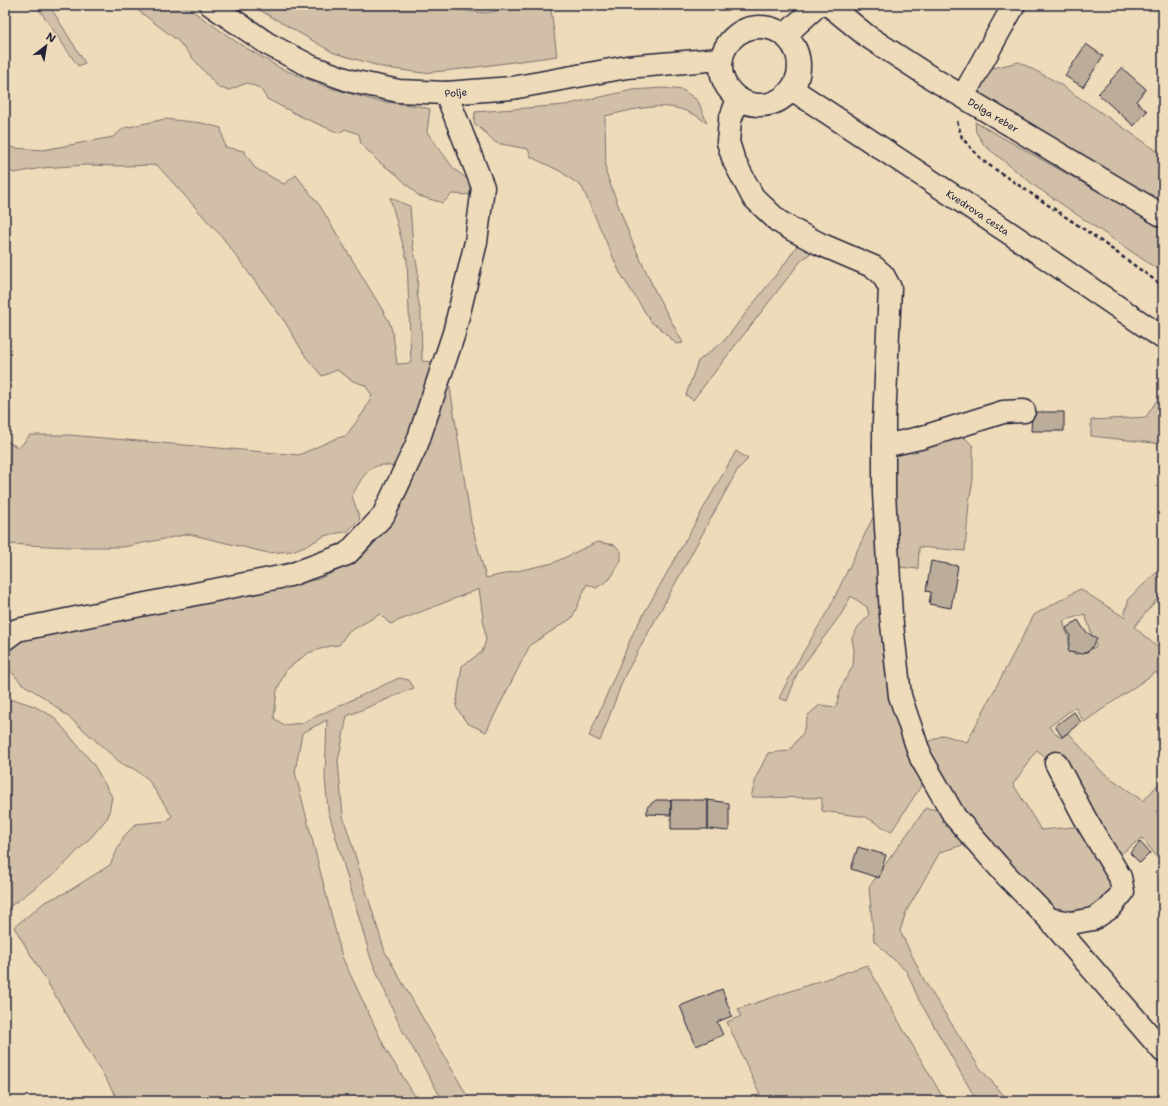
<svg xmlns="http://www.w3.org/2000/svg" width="1168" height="1106" viewBox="0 0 1168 1106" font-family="'Shantell Sans',sans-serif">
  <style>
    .built { fill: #dfcdb0 }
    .green { fill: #d1c0a7; stroke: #7a7171; fill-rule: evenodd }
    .building { fill: #bbad9a; stroke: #22223b }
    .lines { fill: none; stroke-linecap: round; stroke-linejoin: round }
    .minor-casing { stroke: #22223b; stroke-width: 25 }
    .path { stroke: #22223b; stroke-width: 2.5; stroke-dasharray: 4 3; stroke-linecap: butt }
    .minor { stroke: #eedbb9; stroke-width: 22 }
    .labels { text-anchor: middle; stroke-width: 3; stroke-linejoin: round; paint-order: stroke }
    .street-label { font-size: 10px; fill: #22223b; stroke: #eedbb9 }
  </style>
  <rect width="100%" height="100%" fill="#eedbb9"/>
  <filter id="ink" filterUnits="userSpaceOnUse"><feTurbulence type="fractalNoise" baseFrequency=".025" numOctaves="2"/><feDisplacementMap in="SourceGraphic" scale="8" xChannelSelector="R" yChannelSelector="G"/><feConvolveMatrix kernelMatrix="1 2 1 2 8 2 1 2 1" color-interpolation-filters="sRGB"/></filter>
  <g filter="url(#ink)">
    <path class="built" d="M452,5H498L486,13L455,8Z"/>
    <path class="green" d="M36,5H49L85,63L78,66Z
      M131,5H184L238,43L280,68L327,87L377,101L418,106L430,109L427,132L454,169L470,181L472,195L452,194L443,203L419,196L396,174L379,162L361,144L359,134L345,129L339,133L304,118L267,99L260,88L247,83L229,90L219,88L177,40Z
      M251,5H452L457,10L486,13L523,5H546L551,9L557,56L462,69L423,73L386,68L334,53Z
      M1019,62L1055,81L1163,155V207L973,94L989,69Z
      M663,88L683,90L698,101L707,123C702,120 697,115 691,113C663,100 633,110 605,116L606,173L631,239L656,293L683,343L676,344L658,326L652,323L620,273L582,187L560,171L531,157L528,149L496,143L487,134L474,123L475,112L565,105L632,90Z
      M165,119L202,123L221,128L225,147L244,151L255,168L284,184L296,175L320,206L389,321L393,334L397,364L411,363L407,260L390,197L404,204L410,206L413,246L418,271L417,293L421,315L422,361L434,362L398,468C394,467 389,465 385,465C367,464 359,483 352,496L360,519L347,532L338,533L324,536L310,544L292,551L268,553L189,534L123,547H70L5,544V440L19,448L30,435H69L299,455L337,438L346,436L365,410L372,395L365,385L353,381L337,370L322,376L306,357L285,322L223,238L157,165L123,166L86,165L42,168L14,173L5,169V145L14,148L43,150L113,137L124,128Z
      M975,122L1163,228V273L1035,186L984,145L976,132Z
      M799,243L814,250L800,262L693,400L686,395L698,361L724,341L786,262Z
      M449,381L471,522L486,578L553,563L597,542L615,545L621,552V561L610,579L596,588L587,584L572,618L530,645L486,732L467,723L456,707L462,666L482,652L486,640L479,589L390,624L380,614L347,633L339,645L330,646L308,653L286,670L277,690L274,718L284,725L302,723L399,678L409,680L414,688L347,716L338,761L343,816L385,952L470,1101H443L400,1026L371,959L328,810L325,778L327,720L302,733L295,772L342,957L386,1050L418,1101H119L14,927L45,902L67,892L110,865L124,836L136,824L167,821L172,816L147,778L134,769L122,764L77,724L45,698L21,683L8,668L7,641L151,611L319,579L357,561L364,555L394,520L413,480L434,430Z
      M1157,400L1163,403V444L1091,436V420L1146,417Z
      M960,433L973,446V479L969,503L965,551L919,547L918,569L899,567L894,506V451Z
      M736,451L748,459L738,469L624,677L600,741L589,736L634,631Z
      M877,509L925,780L891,832L866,817L822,811V798L751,797L757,775L768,753L789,751L803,733L808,715L820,705L836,707L842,685L853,666L854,650L852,638L858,627L869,615L867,607L851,596L842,613L798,672L787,701L779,698L797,663L830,607Z
      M1163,565V592L1134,627L1163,652V682L1156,672L1084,722L1075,707L1049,727L1061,738L1069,733L1101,771L1143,801L1163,779V861L1161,862L1142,838L1118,856L1049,760L1037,750L1013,784L1041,830L1083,826L1115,883L1103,907L1072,916L1046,910L959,811L926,743L943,735L967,742L1034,615L1080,589L1124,617L1129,598L1156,573ZM1085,614L1096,647L1074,655L1063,621Z
      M16,700L34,706L54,717L94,765L112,797L108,817L93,835L59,870L5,910V885L7,882L5,874V701Z
      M926,808L943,811L970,841L963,845L940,852L906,912L900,931L925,982L979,1067L1009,1101H977L919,1000L907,972L874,941L869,887Z
      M867,965L903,1029L945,1101H763L727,1022L741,1016L738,1009Z"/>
    <path class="building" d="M1086,44L1103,56L1083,87L1065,76Z
      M1122,68L1146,89L1136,101L1147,111L1134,126L1098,94Z
      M1032,412H1064V431H1031Z
      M931,561L958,566L951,608L929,604L931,592L926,591Z
      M1078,620L1085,631L1097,639L1090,650L1083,654L1068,652L1070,636L1066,628Z
      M1074,712L1081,722L1062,737L1055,726Z
      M656,800H671V815L647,814V807Z
      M671,800H708V829H671Z
      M708,800L729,803V831L708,829Z
      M1140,842L1150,853L1140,863L1130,853Z
      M858,847L886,855L879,878L851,869Z
      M1163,865V881L1155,872Z
      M722,989L732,1016L717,1022L723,1035L696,1046L680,1006Z"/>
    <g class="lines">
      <g class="minor-casing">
        <g id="minor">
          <path id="s1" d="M211,5L268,44L312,67L351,81L399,91L446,93L512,88L627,67L720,59"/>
          <path id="s2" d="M829,5L867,36L930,77L1163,216"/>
          <circle cx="760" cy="66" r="39"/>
          <path d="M785,35L818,5"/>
          <path id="s3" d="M792,89L1014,236L1163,338"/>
          <path d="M963,96L1014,5"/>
          <path d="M738,99L730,120L728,142L734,161L753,197L778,221L793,230L820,244L874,267L883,275L890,288L884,422V493L891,615L900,696L921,758L955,817L1006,875L1049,919L1163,1051"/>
          <path d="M884,446L920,438L1003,412L1024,411"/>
          <path d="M5,639L17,630L290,575L347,554L383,516L417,444L454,333L476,242L483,187L446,93"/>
          <path d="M1049,919L1071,923L1093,919L1110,908L1123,892L1120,877L1087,822L1056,763"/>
        </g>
      </g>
      <path class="path" d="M957,121L962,138L983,161L1091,234L1163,286"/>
      <use href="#minor" class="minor"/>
    </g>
  </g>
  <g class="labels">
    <g class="street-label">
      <text dy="4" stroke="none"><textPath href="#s1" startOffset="266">Polje</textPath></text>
      <text dy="4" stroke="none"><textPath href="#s2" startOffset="198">Dolga reber</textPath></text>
      <text dy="4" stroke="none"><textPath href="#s3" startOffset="223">Kvedrova cesta</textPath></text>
    </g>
  </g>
  <rect width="1168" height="1106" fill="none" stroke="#eedbb9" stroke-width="20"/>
  <rect x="10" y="10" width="1148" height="1086" fill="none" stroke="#22223b" stroke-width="1.5" filter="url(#ink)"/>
  <g transform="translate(46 46) rotate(31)" stroke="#eedbb9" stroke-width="3" paint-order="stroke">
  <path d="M0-3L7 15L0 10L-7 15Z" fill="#22223b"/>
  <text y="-6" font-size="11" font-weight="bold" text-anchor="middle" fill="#22223b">N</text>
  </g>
</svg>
